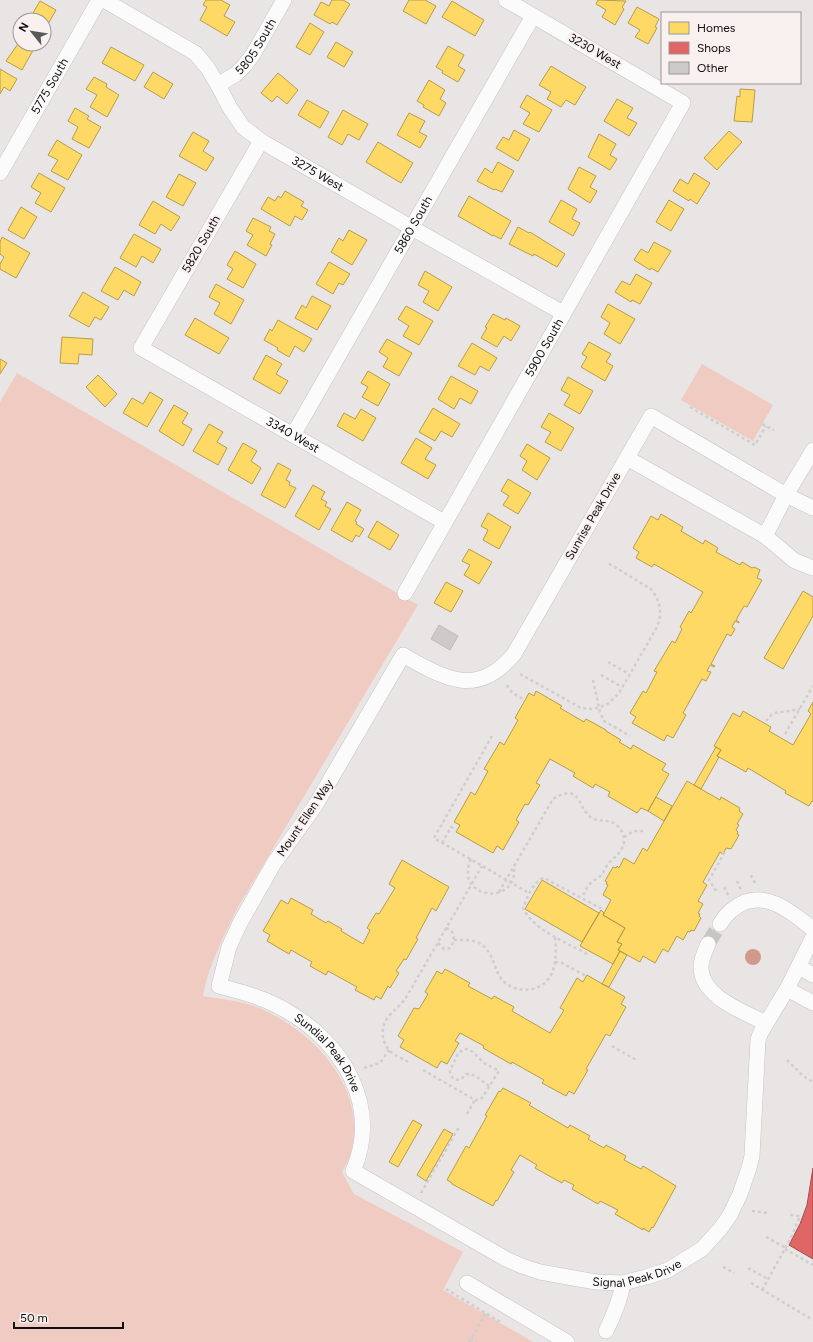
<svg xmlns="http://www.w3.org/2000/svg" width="813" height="1342" viewBox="0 0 813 1342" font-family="Figtree,sans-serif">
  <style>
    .green { fill: #efcbc2 }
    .water { fill: #d0998b }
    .homes { fill: #ffd966; stroke: #b79c4b }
    .shops { fill: #e06666; stroke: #a14b4b }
    .building { fill: #cdcac9; stroke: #bebbba }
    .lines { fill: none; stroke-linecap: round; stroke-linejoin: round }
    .minor-tunnel { stroke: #c8c5c4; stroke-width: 15; stroke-dasharray: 15 8; stroke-linecap: butt }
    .minor-casing { stroke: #c6c3c3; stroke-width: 16 }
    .path { stroke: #cfcece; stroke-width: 2.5; stroke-dasharray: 3 3; stroke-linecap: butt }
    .minor { stroke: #fcfbfb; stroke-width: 15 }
    .labels { text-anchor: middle; stroke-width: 4; stroke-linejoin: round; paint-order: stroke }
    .street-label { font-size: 12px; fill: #0f0d0c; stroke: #f8f1ef }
  </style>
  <rect width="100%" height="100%" fill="#e9e5e4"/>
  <path class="green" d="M702,364L773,405L753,441L681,400Z
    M17,373L418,605L238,907C225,934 208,966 203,996C219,999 235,1000 251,1005C310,1026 371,1088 350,1156C348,1161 344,1167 342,1172L354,1194L463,1252L443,1290L533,1342H0V402Z"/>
  <path class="water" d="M745 957a8 8 0 1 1 16 0a8 8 0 1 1-16 0Z"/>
  <path class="homes" d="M206,0H221L230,5L224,16L235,22L227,36L200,20L207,7L203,5Z
    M332,0H343L350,4L337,25L332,22L330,24L314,15L321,2L329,6Z
    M409,0H425L436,6L426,24L403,11Z
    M598,0L626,1L622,7L624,9L615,25L602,17L606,10L596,4Z
    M40,1L56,10L44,31V20H29Z
    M452,1L484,20L475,36L442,17Z
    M637,7L659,19L655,27L657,28L648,44L635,37L640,30L628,23Z
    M310,23L324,32L310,55L296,47Z
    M20,41V44H34L36,45L22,70L6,61Z
    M336,42L353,52L344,67L327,57Z
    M448,46L464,55L458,66L465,70L458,82L442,73L443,71L436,67Z
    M111,47L144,65L135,81L102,63Z
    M551,66L586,87L575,105L566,100L561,107L547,99L551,92L539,85Z
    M0,69L17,79L10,91L4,87L0,94Z
    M153,72L173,84L164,99L144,87Z
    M278,73L298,90L287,104L277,96L272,102L261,93Z
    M94,77L107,84L106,87L119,95L107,117L90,107L97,95L86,89Z
    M429,80L445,90L440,99L446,103L439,116L423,107L424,105L417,101Z
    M740,89L755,90L752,122L734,121L737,96L740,97Z
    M527,95L552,110L539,132L523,124L530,113L520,107Z
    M617,99L633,108L627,118L637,123L629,136L604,121Z
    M307,100L329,112L320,128L298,115Z
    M75,108L89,116L87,119L101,127L89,148L72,139L78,127L68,121Z
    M343,110L368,124L359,140L348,134L342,145L328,137Z
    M409,113L425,121L419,132L427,136L420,148L397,135Z
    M514,130L530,139L518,161L496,148L503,137L509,140Z
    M729,131L742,142L717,170L704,158Z
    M193,132L209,141L203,151L214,158L206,171L179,156Z
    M599,134L616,144L610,155L617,159L610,170L588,157Z
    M57,140L82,155L68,180L51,171L58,160L48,155Z
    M378,142L413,163L401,183L366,162Z
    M498,162L514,171L502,192L495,189L494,190L477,181L485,168L492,173Z
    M579,167L596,176L590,187L597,191L590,203L568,189Z
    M39,173L65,188L51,212L35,203L41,193L31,187Z
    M694,173L710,183L697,204L690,199L689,201L673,191L680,179L688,184Z
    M179,174L196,183L183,206L166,197Z
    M285,191L304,202L301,206L308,210L302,220L295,216L290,226L261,209L268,197L275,201L278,196L281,198Z
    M469,196L511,221L501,239L493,235V236L458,216Z
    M561,200L577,209L572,219L580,223L573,236L549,222Z
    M669,200L684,209L671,231L656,222Z
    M153,201L180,217L171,231L161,224L155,234L139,225Z
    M21,207L37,217L24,239L8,230Z
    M253,218L271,227L269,231L275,234L270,244L272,245L266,256L247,245L253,235L246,231Z
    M518,227L529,233L530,232L565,254L557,267L534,254L533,256L509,244Z
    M349,230L367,240L352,265L331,252L339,238L343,241Z
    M134,234L161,249L153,263L142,256L136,267L120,258Z
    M2,237L30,253L16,278L0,269V264L4,257L0,254V242Z
    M654,242L671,251L658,272L651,268L650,270L634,260L641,249L648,253Z
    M235,251L256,264L243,288L227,279L233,269L227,265Z
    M329,262L350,274L343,285L339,283L333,294L316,284Z
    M115,267L141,282L134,296L124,290L118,300L101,291Z
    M425,271L452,287L438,311L423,302L429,291L418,285Z
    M636,274L652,283L640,304L632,300L631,302L615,292L622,281L630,285Z
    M216,284L244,300L231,324L214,314L220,303L209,297Z
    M83,292L109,307L101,320L95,317L89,327L69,316Z
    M312,296L331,306L317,330L295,318L302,305L306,308Z
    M608,304L635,319L620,344L604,334L610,323L601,317Z
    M406,306L433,321L419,345L403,336L409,326L398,319Z
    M493,314L505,320L506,318L520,326L511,341L504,336L497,347L481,338L487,328L485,327Z
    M195,318L229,338L219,354L185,335Z
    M278,320L312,339L304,352L295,346L289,357L277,350L278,348L264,340L270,329L272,331Z
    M62,337L93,339L92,355L79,354L78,364L60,363Z
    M387,339L412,353L399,376L383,367L388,358L379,352Z
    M589,342L611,354L606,362L613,366L605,381L581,367L587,357L582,354Z
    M472,343L497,358L489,371L480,366L475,375L458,366Z
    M266,355L282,364L276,374L288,381L280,394L253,379Z
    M0,359L7,363L0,374Z
    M368,371L390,384L378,406L362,397L368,387L361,383Z
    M98,375L117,394L105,407L86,387Z
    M451,376L478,391L471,404L460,398L454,409L438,399Z
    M568,377L593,391L580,414L564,405L570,395L561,390Z
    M150,392L163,400L147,427L123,413L132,398L143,404Z
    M174,405L188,413L182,423L192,429L183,446L159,431Z
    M433,408L460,424L452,437L441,431L435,441L419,432Z
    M361,409L376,418L363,441L337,426L344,413L355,419Z
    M549,413L574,428L561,451L545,442L551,432L541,427Z
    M209,424L223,432L217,442L227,448L218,465L193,451Z
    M416,438L432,448L425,459L436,465L428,479L401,463Z
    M243,443L257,451L251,461L261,468L252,484L228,470Z
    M527,444L550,458L537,480L522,470L527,461L520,456Z
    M278,463L291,470L286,480L290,482L289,485L296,488L285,508L261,495Z
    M508,479L531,493L518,514L503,505L509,496L501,491Z
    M313,485L325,492L321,499L327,502L325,506L331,509L319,530L295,516Z
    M347,502L361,510L355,521L357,522L356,524L364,529L359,537L356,535L352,542L331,530Z
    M488,513L511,527L499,549L483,540L488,530L481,526Z
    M661,514L683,527L681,531L703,544L705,540L718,548L716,552L740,565L742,562L752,568L754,567L760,570L757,578L762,580L747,607L744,606L736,620L739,622V623L735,621L732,627L735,629L731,636L727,634L711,664L715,666L714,667L710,665L707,671L711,672L706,681L702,679L683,713L686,715L673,738L667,735L664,741L632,723L636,717L630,713L643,691L646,693L657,672L654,671L672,641L675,643L682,629L680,627L689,611L691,613L703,592L654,564L652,567L636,558L639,552L633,548L651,516L658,520Z
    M377,521L399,535L390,550L368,537Z
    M469,549L492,562L479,584L464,575L470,565L462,561Z
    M446,582L463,591L451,612L434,603Z
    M803,591L813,597V616L783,669L764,658Z
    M536,691L562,706L560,708L584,722L586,719L606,730V731L621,740L619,742L631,749L633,745L666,764L662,770L669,774L648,811L641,808L637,813L608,796L610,792L595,784L593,788L573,776L575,773L550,759L536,783L540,785L528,805L525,804L516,820L519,822L503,850L497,846L493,853L456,832L460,825L454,822L471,792L475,795L488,771L484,769L500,742L504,745L518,720L515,718L529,693L534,696Z
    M813,702V802L812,801L809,806L785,793L786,791L748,768L746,772L717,756L721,750L714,746L733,713L740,717L743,711L771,727L769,731L793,745L811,714L808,711Z
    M716,747L721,750L717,756L719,757L701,789L694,785Z
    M687,781L720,800L721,797L740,808L739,811L743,814L737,824L739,825L736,830L738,832L737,834L739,835L731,849L726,848L723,854L720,852L703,882L707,885L698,901L703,904L698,913L700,914L699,916L701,918L694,931L691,930L690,932L688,931L683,940L677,936L668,952L663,949L655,963L643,956L640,962L618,950L622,944L617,942L625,928L603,915L611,900L603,895L608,885L606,884L607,882L605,881L613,867L616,868L617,866L619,868L624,858L634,864L643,848L647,851Z
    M656,797L672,806L664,821L648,811Z
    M402,860L449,887L436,911L432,908L416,938L418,939L406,960L404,959L396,971L399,973L390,988L388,986L381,999L376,996L374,1000L355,990L357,987L328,971L326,975L310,966L312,962L291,950L289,954L267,941L270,935L263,931L281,900L288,904L291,898L313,910L311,914L326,923L328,921L342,929L341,931L363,944L370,930L367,928L376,913L379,914L395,888L389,884Z
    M542,880L599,913L582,942L525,909Z
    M601,910L604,913L603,915L625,928L617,942L622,944L618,950L620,951L613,964L580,946Z
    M620,951L627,955L609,987L602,984Z
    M445,969L470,983L468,986L492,999L494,996L514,1007L512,1011L550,1033L564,1010L560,1008L577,978L583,982L587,975L625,997L621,1004L626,1007L610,1036L606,1034L586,1069L588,1070L574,1094L569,1091L566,1096L542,1083L544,1080L512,1062L511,1064L483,1048L484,1046L460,1033L455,1041L459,1043L447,1064L441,1061L437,1068L400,1047L404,1040L398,1036L414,1008L419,1009L428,994L425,992L437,971L442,974Z
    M503,1088L531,1103L529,1105L568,1128L570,1125L590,1136L588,1139L604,1148L606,1145L626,1156L624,1160L641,1169L643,1166L676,1186L653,1228L652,1227L649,1232L643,1228V1230L615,1214L618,1210L600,1201L598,1204L572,1189L574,1185L564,1180L562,1183L535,1168L537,1165L520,1155L511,1170L514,1172L497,1201L496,1200L493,1206L452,1184V1183L447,1180L466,1146L469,1148L487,1116L485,1115L499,1091L500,1092Z
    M413,1120L422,1125L398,1167L389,1162Z
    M444,1129L453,1134L426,1181L417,1175Z"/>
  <path class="shops" d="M813,1168V1259L789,1245L800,1224L807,1205Z"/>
  <path class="building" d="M439,625L458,636L450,650L431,639Z"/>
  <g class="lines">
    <path class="minor-tunnel" d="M708,944L720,924"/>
    <g class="minor-casing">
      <g id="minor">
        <path id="s1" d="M104,0L195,53L207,67L218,85L230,108L243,127L261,141L412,228L563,313"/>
        <path id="s2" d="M218,85L236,74L244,66L252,56L284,0"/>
        <path id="s3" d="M261,141L141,348L293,435L444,522"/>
        <path id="s4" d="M0,173L99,0"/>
        <path id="s5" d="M293,435L533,16"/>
        <path d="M627,458L765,536L795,561L813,568"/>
        <path id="s6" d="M813,508L786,495L651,416L514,654C477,699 444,678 403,655L315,806L274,863L240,923L229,947L219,986C242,992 265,998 285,1010C343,1042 381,1106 353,1171L506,1259L522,1266L540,1272L596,1282L623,1283L646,1277L668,1270L702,1249L721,1228L730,1215L740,1194L749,1168L752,1156L758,1040L761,1032L787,989L813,937"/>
        <path d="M765,536L786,495L813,450"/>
        <path id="s7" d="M405,593L683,103L506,0"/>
        <path d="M720,924C726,914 733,907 745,902C771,893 793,914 813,929"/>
        <path d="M708,944C705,951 701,959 701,967C701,997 744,1012 766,1023"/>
        <path d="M799,967L813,975"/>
        <path d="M787,989L813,1003"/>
        <path d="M467,1283L567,1342"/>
        <path d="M606,1331C614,1315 620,1301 623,1283"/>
      </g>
    </g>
    <path class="path" d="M690,407L755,445L766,426
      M762,424L774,430
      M608,662L629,674
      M520,674L581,708L593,709L603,706L609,703L619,693L657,627C663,613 660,600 651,589L608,563
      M601,675L622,687
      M593,680L600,712L604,721L630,736
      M507,685C510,693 518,696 525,700
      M766,721L772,714L775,713L800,709
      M785,734L813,686
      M492,736L434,838L529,893
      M624,837L634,831H643
      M442,843L451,827L457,830
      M471,859C453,900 518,906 514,868
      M751,875L756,885
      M737,881L741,890
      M724,887L728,895
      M716,891L709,880L726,850
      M499,892L553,799C582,781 577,809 592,818C596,821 602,820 607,821C617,822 625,832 624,842C621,856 612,857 606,867C604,870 603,875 599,877C597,879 594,880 592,882C587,886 585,892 582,897
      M454,940C463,940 473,939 481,944C495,954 493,970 503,981C517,995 544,992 552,973C557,961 556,948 555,936
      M438,943L444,949L450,948C455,941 456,931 446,928
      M587,954C566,942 533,930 523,908C527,898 533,881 544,878L604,910
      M555,962L562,963L586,976
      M612,1046L638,1061
      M787,1060L803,1076L813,1082
      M408,1062C402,1058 393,1055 389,1050C380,1040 381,1024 390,1015C396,1008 402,1004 407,996L482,866
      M364,1068L380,1063L389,1050
      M423,1070L475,1100H479L482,1098L499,1071L484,1063L473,1052L467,1049H464L458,1053L450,1071C450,1077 454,1080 460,1080L466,1074C477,1074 481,1081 489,1086
      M467,1114L475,1100
      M421,1193L459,1127
      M752,1211L769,1213
      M766,1237L786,1248
      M785,1249L813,1265
      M723,1267L734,1273
      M748,1268L768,1279
      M751,1283L813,1320
      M446,1289L502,1323
      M762,1290L791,1238L800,1216L790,1215
      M470,1339L476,1342
      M469,1342L486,1313"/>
    <use href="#minor" class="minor"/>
  </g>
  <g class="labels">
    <g class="street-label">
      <text dy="4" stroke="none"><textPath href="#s2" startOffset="55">5805 South</textPath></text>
      <text transform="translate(595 51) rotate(30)" y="4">3230 West</text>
      <text dy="4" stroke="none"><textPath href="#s4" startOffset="100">5775 South</textPath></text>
      <text dy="4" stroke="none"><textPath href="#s1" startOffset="282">3275 West</textPath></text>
      <text dy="4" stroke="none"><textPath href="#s5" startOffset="242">5860 South</textPath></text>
      <text transform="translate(201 244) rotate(-60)" y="4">5820 South</text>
      <text dy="4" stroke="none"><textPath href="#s7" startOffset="282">5900 South</textPath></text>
      <text dy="4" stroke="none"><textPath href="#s3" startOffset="414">3340 West</textPath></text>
      <text transform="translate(593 516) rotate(-60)" y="4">Sunrise Peak Drive</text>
      <text transform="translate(305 818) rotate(-56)" y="4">Mount Ellen Way</text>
      <text dy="4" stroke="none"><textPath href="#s6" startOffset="1099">Sundial Peak Drive</textPath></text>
      <text dy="4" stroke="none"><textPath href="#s6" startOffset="1542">Signal Peak Drive</textPath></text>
    </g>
  </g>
  <rect x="661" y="12" width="140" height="72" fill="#f8f1ef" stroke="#9b9694"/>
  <rect x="669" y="22" width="20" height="12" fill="#ffd966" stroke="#9b9694"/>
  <text x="697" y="32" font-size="12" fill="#0f0d0c">Homes</text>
  <rect x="669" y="42" width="20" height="12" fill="#e06666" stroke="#9b9694"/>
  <text x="697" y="52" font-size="12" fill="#0f0d0c">Shops</text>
  <rect x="669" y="62" width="20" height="12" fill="#cdcac9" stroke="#9b9694"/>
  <text x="697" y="72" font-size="12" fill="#0f0d0c">Other</text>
  <g transform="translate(32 32) rotate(300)"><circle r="19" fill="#f8f1ef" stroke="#9b9694"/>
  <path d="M0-3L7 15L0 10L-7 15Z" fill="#5b5958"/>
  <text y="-6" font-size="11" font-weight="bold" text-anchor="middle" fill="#0f0d0c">N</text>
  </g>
  <path d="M14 1322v6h109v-6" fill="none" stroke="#0f0d0c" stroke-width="2"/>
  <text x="20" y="1322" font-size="12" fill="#0f0d0c" stroke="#f8f1ef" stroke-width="3" paint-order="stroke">50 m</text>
</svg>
